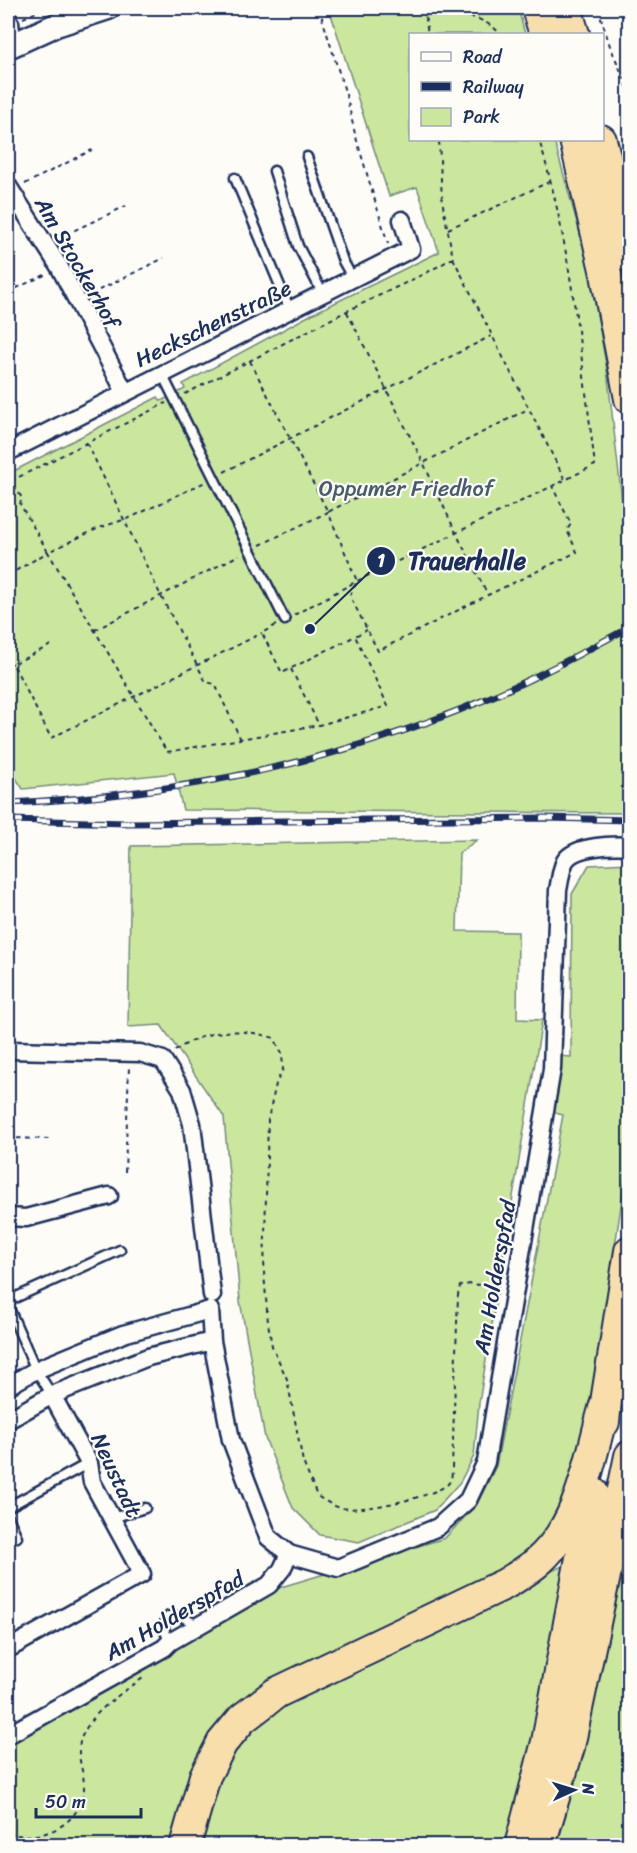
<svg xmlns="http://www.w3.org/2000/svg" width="637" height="1853" viewBox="0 0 637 1853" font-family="Sriracha,sans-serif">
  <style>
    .green { fill: #cbe69d; stroke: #738a7e; stroke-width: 1.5 }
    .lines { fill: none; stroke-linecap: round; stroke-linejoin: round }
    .lane-casing { stroke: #1b2f5e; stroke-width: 13 }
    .street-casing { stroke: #1b2f5e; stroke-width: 21 }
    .secondary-casing { stroke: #1b2f5e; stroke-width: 27 }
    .highway-casing { stroke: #1b2f5e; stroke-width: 34 }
    .path { stroke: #1b2f5e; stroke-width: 2; stroke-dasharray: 4.5 4.5; stroke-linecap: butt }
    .lane { stroke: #fdfcf7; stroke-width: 8 }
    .street { stroke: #fdfcf7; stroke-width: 16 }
    .secondary { stroke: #fdfcf7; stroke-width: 22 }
    .highway { stroke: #f8deab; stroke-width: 30 }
    .rail-casing { stroke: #1b2f5e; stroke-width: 7 }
    .rail { stroke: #fdfcf7; stroke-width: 4.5; stroke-dasharray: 14; stroke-linecap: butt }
    .labels { text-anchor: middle; stroke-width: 4.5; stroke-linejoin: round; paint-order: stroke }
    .street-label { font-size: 22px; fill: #1b2f5e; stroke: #fdfcf7 }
    .park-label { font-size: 22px; fill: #475d6e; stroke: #fdfcf7 }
    .leader { fill: none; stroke: #1b2f5e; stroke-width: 2 }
    .callout-dot { fill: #1b2f5e; stroke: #fdfcf7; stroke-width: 2 }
    .mark-label { font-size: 18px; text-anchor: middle; font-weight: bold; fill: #fff }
    .callout-label { font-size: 24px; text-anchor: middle; font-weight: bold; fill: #1b2f5e; stroke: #fdfcf7; stroke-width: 4.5; stroke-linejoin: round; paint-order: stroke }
  </style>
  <rect width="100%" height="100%" fill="#fdfcf7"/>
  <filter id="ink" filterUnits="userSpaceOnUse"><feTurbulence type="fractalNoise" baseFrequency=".0167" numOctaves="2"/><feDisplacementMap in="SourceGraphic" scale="12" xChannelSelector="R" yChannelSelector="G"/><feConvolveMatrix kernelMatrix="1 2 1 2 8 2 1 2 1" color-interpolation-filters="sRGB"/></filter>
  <g filter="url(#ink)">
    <path class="green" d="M329,8H518L525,34H410V140H554L588,262L607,370L621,492L630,567L629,813L183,810L174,773L23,789L8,766V474L158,397L161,401L185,389L183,384L314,313L439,252L417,187L389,196Z
      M477,840L459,853L457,931L518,932L517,1019L542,1020L479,1403L474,1456L460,1482L435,1510L359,1542L320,1535L293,1508L265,1438L240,1301L224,1117L161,1025L128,1027L131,846Z
      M629,863V1151L583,1465L559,1523L457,1618L566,1564L537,1736L509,1845H8V1742L281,1587L445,1538L477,1504L496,1466L563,1115L551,1112L558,1056L571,1057L572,894L589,865Z
      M629,1537V1845L557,1846C587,1744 608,1641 629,1537Z"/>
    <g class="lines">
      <g class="lane-casing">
        <path id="lane" d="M8,12L14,22L16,42
          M307,157L343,261L353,279
          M274,171L298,246L323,294
          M235,178L290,310
          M162,374L285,620
          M8,1301L120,1250
          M8,1306L36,1370L52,1395
          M8,1507L89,1463
          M8,1517L17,1537
          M112,1518L145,1508
          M170,1642C165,1632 160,1626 169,1616H180L200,1626"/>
      </g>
      <g class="street-casing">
        <path id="street" d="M8,186L60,268L125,392
          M8,452L411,249L402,220
          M8,1050L140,1053L163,1060L182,1090L192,1124L212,1295
          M8,1217L26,1218L109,1196
          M8,1386L36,1370L123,1334L210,1310L212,1341L231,1440L268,1537L289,1554L338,1568L438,1527L468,1500L486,1462L552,1069L558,890C560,881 561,869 565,861C575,845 613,845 630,846
          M8,1420L52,1395L148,1357L212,1341
          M8,1649L142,1574L92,1482L89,1463L52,1395
          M8,1735L164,1648L170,1642L269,1585L282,1569L289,1554"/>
      </g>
      <g class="secondary-casing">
        <path id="secondary" d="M8,47L56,25L108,8"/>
      </g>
      <g class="highway-casing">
        <path id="highway" d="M537,8L545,34
          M566,8L574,34
          M575,140L606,274L630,399
          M601,140L630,257
          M604,1422L606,1402L630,1251
          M544,1831L569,1747L630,1456
          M185,1846L205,1776L222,1743L242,1719L276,1693L505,1584C515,1578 526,1571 535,1564C583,1525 589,1457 606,1402
          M520,1846L547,1742L593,1493"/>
      </g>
      <path class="path" d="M319,8L347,98L355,134L388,244
        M424,8L428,34
        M598,8L610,46L628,88L630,97
        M425,10C450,14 483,13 500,34
        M124,14L141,8
        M23,18L37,12
        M25,184L92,150
        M448,229L551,181
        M58,238L126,206
        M453,258L565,480L595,465C581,357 571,243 539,140
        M8,292L47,274
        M91,294L164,258
        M347,312L423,462L456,533L488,595L577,552L567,530L571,524L552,486
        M250,361L328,512L528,409
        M185,394L347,311L426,273L453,258L442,200L439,140
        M87,443L161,596L206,682L215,684L241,740
        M224,472L491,336
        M11,481L166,403
        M8,483L11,481L22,498L20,504L48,552L99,528L132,517L205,482
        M260,545L328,512L357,581L350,596L378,651L488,595
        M8,575L48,552L167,752L319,725L388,706L355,636
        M294,615L357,581L565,480
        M276,625L262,633L282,673L367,630
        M95,630L239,555
        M51,645L13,664L51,738L262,633
        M8,663L13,664
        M291,669L319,725
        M175,1051C206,1029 238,1027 274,1038L282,1053L283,1069L276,1084L268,1119L264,1273L268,1323L272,1346L287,1379L303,1462L317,1496C324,1500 334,1507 342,1508C362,1512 432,1497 447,1485C452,1480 452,1474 452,1468L458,1295L460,1286L470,1284L501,1287
        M8,1138L53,1139
        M125,1172L129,1067
        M8,1833C39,1843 81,1826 84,1789C85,1769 73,1754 83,1734C95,1709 121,1694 143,1678"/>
      <use href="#lane" class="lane"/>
      <use href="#street" class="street"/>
      <use href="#secondary" class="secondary"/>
      <use href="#highway" class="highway"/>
      <g class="rail-casing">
        <path id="rail" d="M8,803C172,796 332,764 484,700C534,679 582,653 630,627
          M8,820L128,823L547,818L630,820"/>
      </g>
      <use href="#rail" class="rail"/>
    </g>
  </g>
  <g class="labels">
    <g class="street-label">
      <text transform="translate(78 262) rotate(60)" y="8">Am Stockerhof</text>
      <text transform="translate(213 323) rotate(-26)" y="8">Heckschenstraße</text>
      <text transform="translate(494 1277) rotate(-80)" y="8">Am Holderspfad</text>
      <text transform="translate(117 1475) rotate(65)" y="8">Neustadt</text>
      <text transform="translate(174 1615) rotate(-30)" y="8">Am Holderspfad</text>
    </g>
    <g class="park-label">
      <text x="406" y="496">Oppumer Friedhof</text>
    </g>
  </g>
  <path class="leader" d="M310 629L381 561"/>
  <g class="callout-dot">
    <circle cx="310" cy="629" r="6"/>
    <circle cx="381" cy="561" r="15"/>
  </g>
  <g class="mark-label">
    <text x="381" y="567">1</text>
  </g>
  <g class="callout-label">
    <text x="467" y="569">Trauerhalle</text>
  </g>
  <rect width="637" height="1853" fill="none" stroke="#fdfcf7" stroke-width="30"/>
  <rect x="15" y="15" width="607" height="1823" fill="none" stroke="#1b2f5e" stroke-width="2" filter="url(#ink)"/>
  <rect x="409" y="33" width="195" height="108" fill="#fdfcf7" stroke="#a3aaba" stroke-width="1.5"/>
  <rect x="421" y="52" width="30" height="9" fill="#fdfcf7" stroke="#a3aaba" stroke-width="1.5"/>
  <text x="463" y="63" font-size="18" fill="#1b2f5e">Road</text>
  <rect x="421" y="82" width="30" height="9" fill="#1b2f5e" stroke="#a3aaba" stroke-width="1.5"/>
  <text x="463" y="93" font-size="18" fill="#1b2f5e">Railway</text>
  <rect x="421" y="108" width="30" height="18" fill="#cbe69d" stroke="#a3aaba" stroke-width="1.5"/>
  <text x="463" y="123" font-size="18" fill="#1b2f5e">Park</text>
  <g transform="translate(574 1790) rotate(86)" stroke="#fdfcf7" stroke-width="4.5" paint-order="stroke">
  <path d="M0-4.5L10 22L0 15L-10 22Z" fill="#1b2f5e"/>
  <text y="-9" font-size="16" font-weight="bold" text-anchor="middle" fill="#1b2f5e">N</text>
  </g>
  <path d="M36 1808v9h105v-9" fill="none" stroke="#1b2f5e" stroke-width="3"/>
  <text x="45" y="1808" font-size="18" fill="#1b2f5e" stroke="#fdfcf7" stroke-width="4.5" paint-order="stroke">50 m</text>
</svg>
